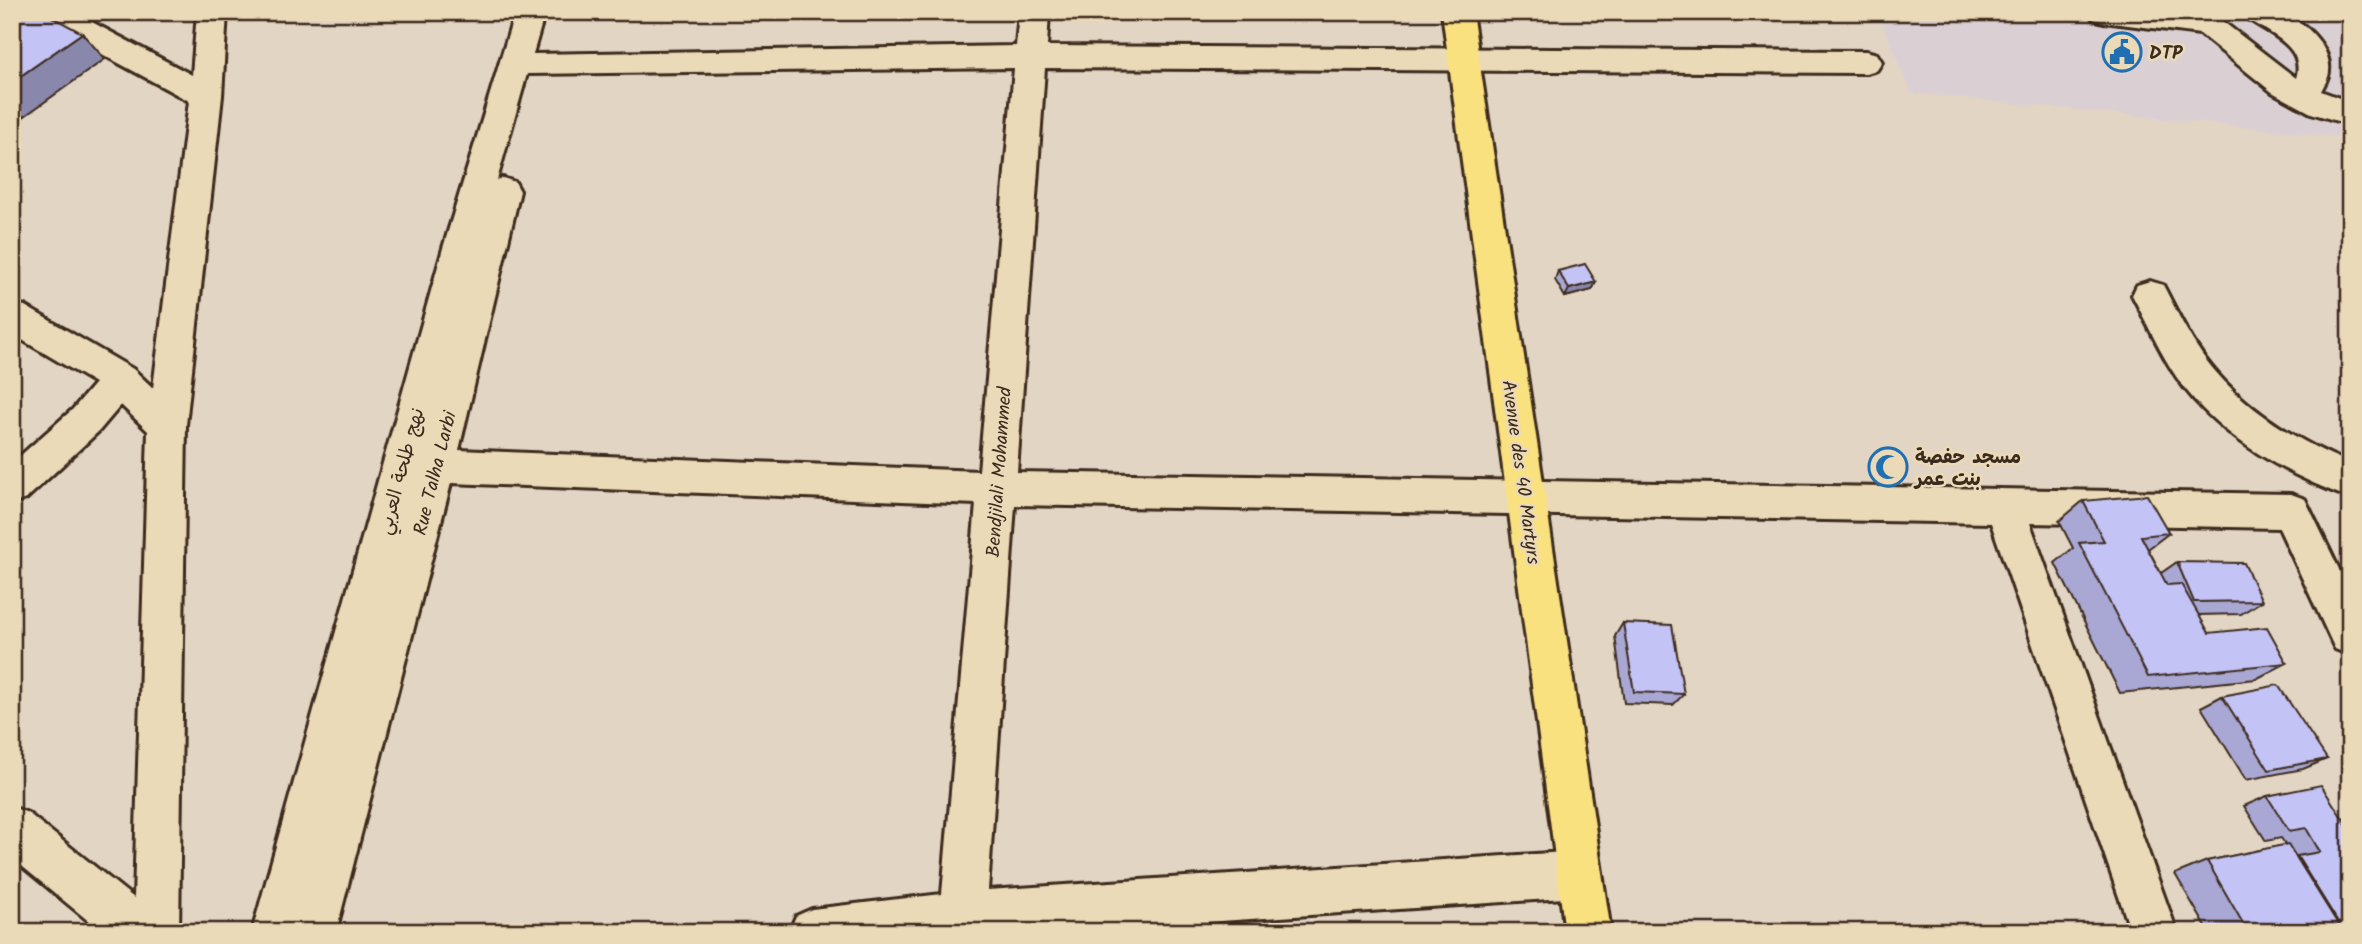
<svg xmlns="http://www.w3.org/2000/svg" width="2362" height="944" viewBox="0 0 2362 944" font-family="Kalam,'Playpen Sans Arabic',sans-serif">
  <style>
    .built { fill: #dad0d3 }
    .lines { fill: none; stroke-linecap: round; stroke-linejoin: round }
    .minor-casing { stroke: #3b2a1e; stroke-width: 6 }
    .major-casing { stroke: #3b2a1e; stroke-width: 6 }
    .minor { fill: #ebdab7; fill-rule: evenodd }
    .major { fill: #fae180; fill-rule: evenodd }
    .wall { fill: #a9a8d4; stroke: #3b2a1e; stroke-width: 2 }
    .shaded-wall { fill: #8988ac; stroke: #3b2a1e; stroke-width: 2 }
    .building { fill: #c4c3f6; stroke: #3b2a1e; stroke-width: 2 }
    .labels { text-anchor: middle; stroke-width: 5; stroke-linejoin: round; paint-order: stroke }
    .poi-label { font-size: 19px; font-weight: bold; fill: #3b2a1e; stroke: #ebdab7; text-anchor: start }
    .street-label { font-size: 19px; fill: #3b2a1e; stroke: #ebdab7 }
  </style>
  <rect width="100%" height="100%" fill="#e3d5c4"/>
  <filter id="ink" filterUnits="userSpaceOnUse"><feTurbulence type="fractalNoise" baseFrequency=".0143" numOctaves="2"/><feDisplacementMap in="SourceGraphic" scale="14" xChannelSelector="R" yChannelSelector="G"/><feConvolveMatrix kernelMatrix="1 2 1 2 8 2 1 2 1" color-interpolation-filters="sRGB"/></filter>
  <g filter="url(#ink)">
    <path class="built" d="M1878,12H2350V138L1911,93Z"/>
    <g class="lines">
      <g class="minor-casing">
        <path id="minor" d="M33,12H73L192,75L197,12H227L222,96L186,425L179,932H102L12,858V807L28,813L134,898L148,431L121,405L99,431L26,499L12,504V463L73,409L95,383L12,334V302L25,306L133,369L153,388L189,101L37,19Z
          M515,12H545L533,54L1016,46L1019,12H1049L1047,46L1866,51L1877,54L1882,62L1877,70L1866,73L1045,68L1017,472L2291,494L2305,499L2350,592V655L2335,649L2279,528L2030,523L2177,932H2131L1991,523L1015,505L988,890L1579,851L1595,858L1602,874L1595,890L1579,897L1058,932H789L796,916L812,909L942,894L976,504L451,483L336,932H252L443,248ZM1014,68L979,471L459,450L520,191L515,182L503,178L497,180L527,74Z
          M2089,12H2195L2217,17L2296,78C2306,47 2269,33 2248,19L2244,12C2255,12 2272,9 2283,13C2303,20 2332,47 2329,71C2329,78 2324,85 2321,91L2350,102V125L2311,113L2272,92L2200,34L2104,22L2093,19Z
          M2150,281L2163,285C2174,306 2184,327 2197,347C2232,401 2291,439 2350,463V498C2281,473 2209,431 2170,367C2156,344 2145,319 2132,295L2137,285Z"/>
      </g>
      <g class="major-casing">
        <path id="major" d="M1442,12H1472L1611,932H1565Z"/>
      </g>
      <use href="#minor" class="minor"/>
      <use href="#major" class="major"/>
    </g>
    <path class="wall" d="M1558,271L1596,282L1592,290L1565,297L1555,280Z
      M2083,501L2169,533L2148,549L2161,573L2177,562L2262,601L2241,614L2198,615L2209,633L2287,663L2256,679L2120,693L2055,563L2073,548L2059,521Z
      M1623,623L1684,694L1673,705L1624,703L1615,636Z
      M2222,696L2327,759L2303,769L2246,780L2201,707Z
      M2267,796L2342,818L2350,815V932H2209L2175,874L2207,861L2286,845L2281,838L2266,841L2244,806Z"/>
    <path class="shaded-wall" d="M82,33L105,59L12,125V82Z
      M1596,282L1592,290L1565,297L1569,289Z"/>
    <path class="building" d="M12,12H43L82,33L12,82Z
      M1585,264L1596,282L1569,289L1558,271Z
      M2147,495L2169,533L2141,536L2167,585L2181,584L2209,633L2267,627L2287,663L2148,677L2079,543L2104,541L2083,501Z
      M2177,562L2244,563L2262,601L2194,602Z
      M1623,623L1672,625L1684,694L1634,692Z
      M2278,685L2327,759L2269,770L2222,696Z
      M2321,785L2350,830V920L2338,922L2297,856L2320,852L2306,828L2289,831L2267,796Z
      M2288,844L2338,924L2350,921V932H2248L2207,861Z"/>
  </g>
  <defs>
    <g id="civic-ring" transform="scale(2.0125)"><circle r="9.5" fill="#ebdab7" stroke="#1f6fb2" stroke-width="1.5"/><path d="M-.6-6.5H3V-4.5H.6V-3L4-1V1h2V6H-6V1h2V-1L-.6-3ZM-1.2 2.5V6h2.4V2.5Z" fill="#1f6fb2"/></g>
    <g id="mosque-ring" transform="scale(2.0125)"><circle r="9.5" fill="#ebdab7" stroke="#1f6fb2" stroke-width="1.5"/><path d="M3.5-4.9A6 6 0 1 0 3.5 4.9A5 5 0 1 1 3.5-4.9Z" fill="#1f6fb2"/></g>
  </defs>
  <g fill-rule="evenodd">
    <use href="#civic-ring" x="2122" y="52"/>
    <use href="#mosque-ring" x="1888" y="467"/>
  </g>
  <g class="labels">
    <g class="poi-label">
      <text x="2149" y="59">DTP</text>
      <text x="1915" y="463">مسجد حفصة<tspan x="1915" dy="22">بنت عمر</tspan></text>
    </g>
    <g class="street-label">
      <text transform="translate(400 471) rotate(-75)" y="7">نهج طلحة العربي</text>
      <text transform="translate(998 472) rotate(-86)" y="7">Bendjilali Mohammed</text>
      <text transform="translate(1522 472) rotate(82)" y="7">Avenue des 40 Martyrs</text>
      <text transform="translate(434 473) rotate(-76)" y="7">Rue Talha Larbi</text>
    </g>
  </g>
  <rect width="2362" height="944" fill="none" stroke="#ebdab7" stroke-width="42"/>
  <rect x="21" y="21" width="2320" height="902" fill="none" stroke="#3b2a1e" stroke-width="2.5" filter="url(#ink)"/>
</svg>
